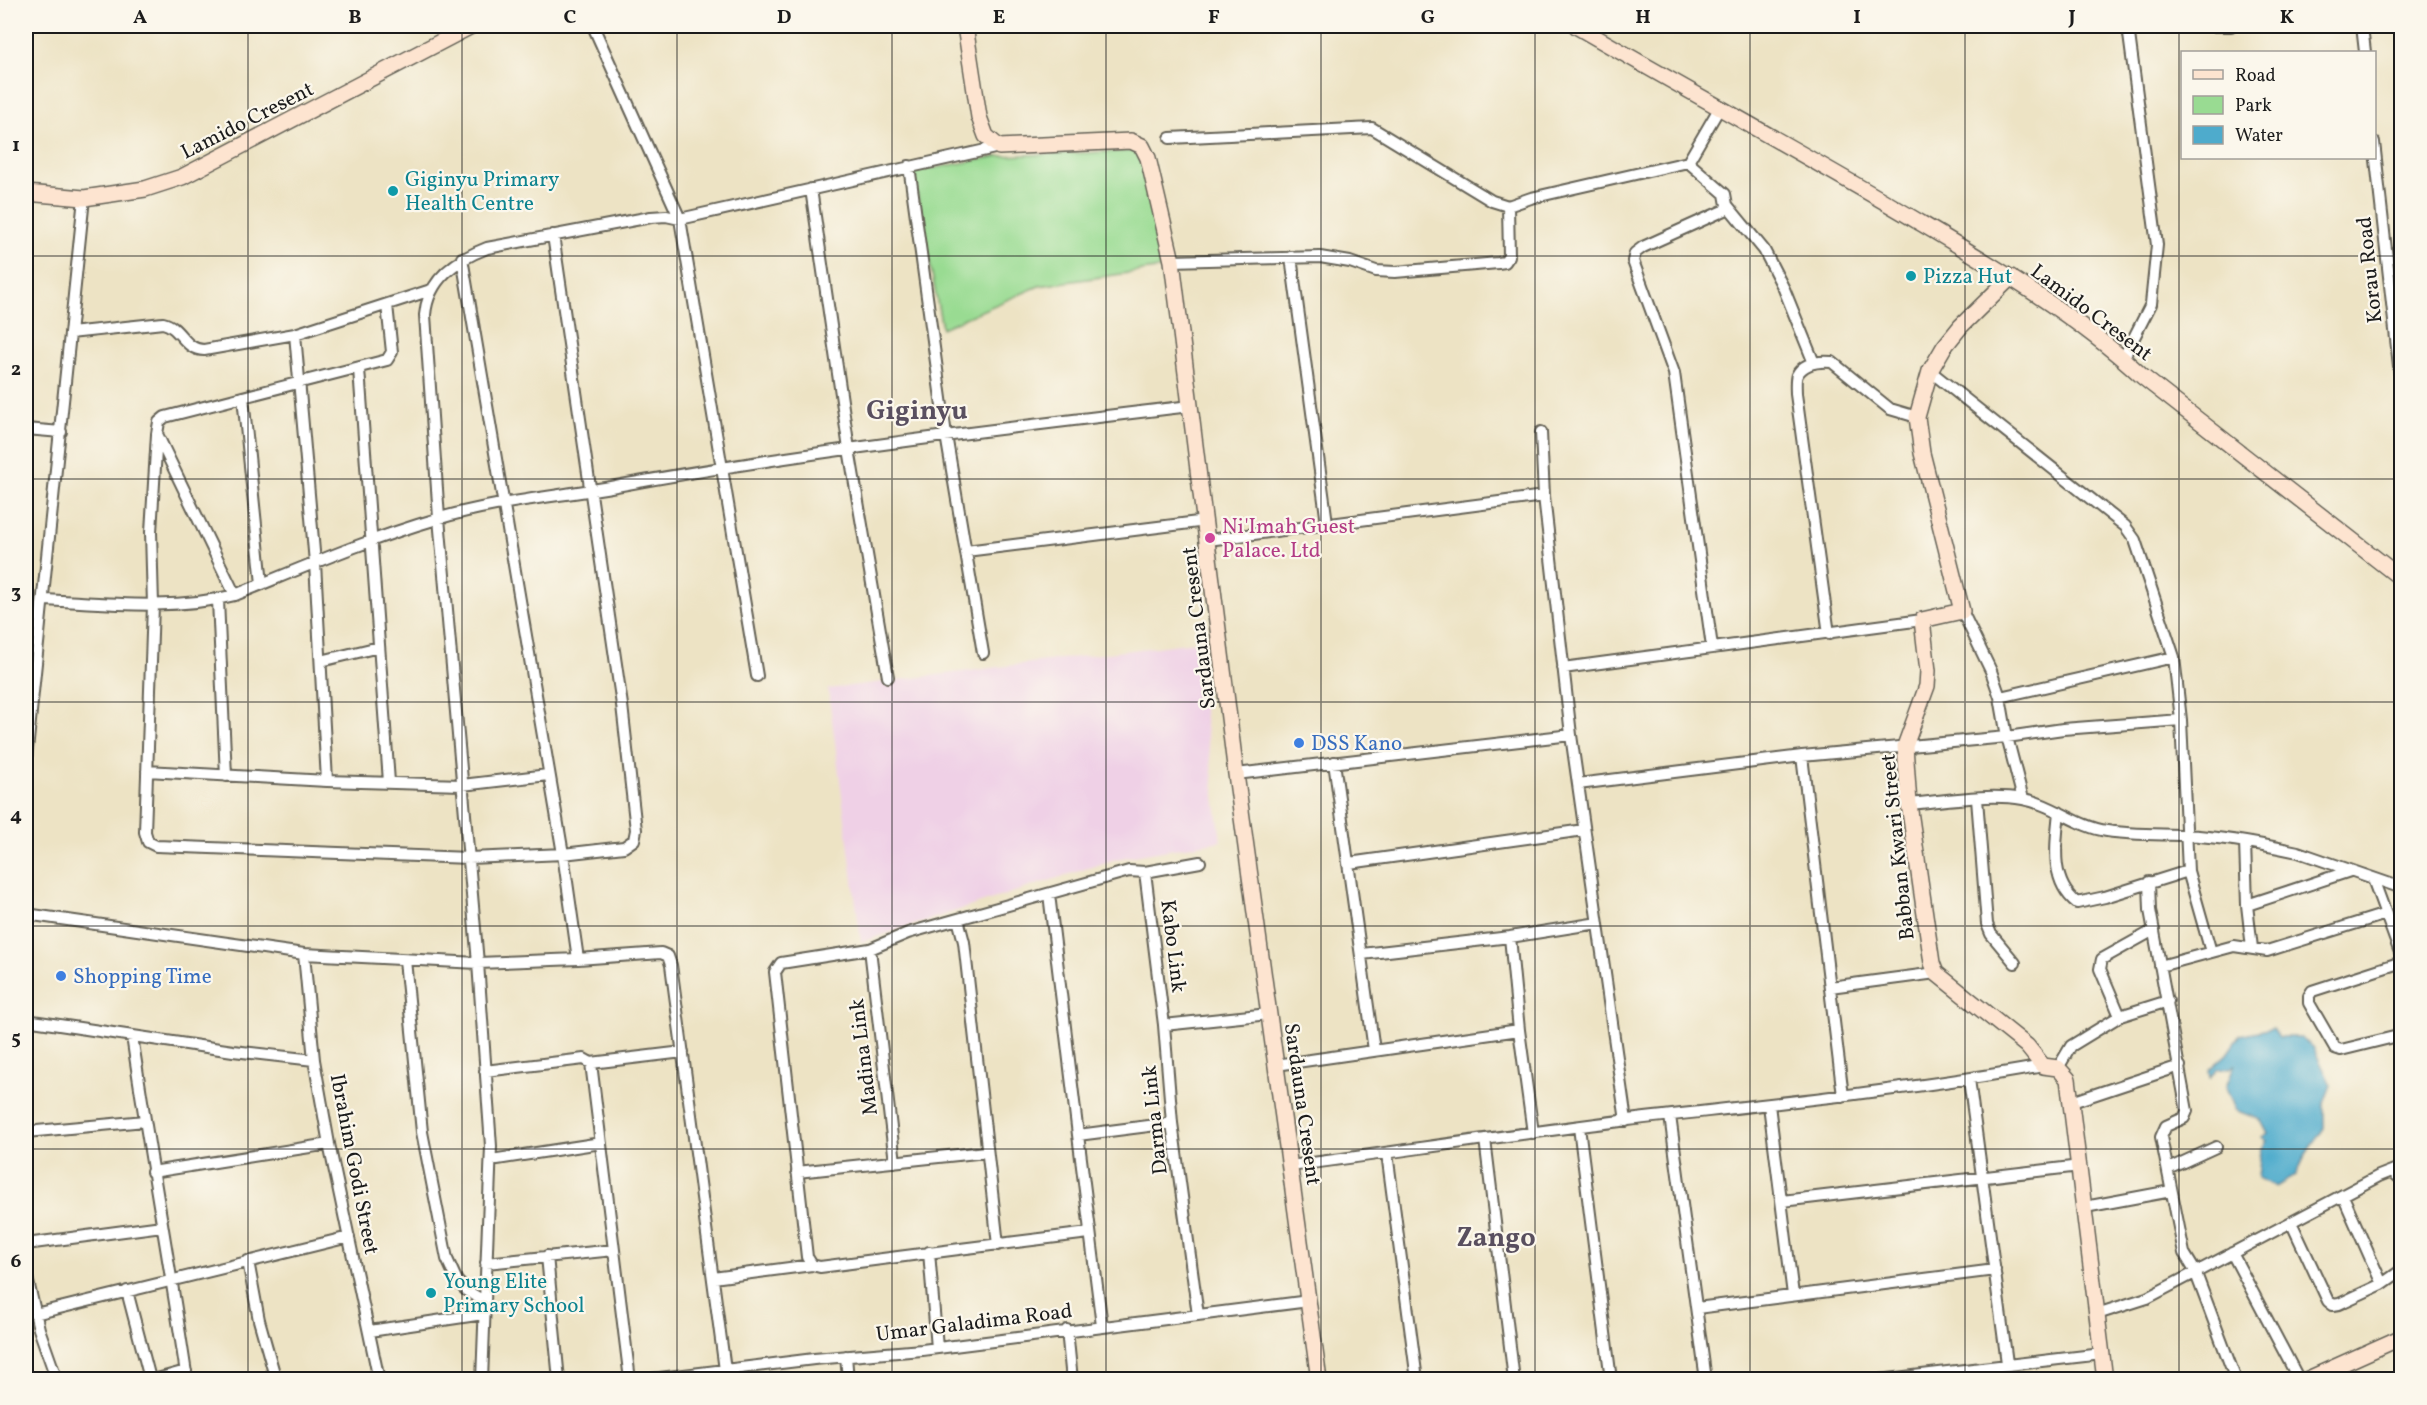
<svg xmlns="http://www.w3.org/2000/svg" width="2427" height="1405" viewBox="0 0 2427 1405" font-family="Vollkorn,serif">
  <style>
    .built { fill: #efd0e6 }
    .green { fill: #99db92; stroke: #5a7c57; stroke-width: 1.5 }
    .water { fill: #4eabcc; stroke: #356474; stroke-width: 1.5 }
    .lines { fill: none; stroke-linecap: round; stroke-linejoin: round }
    .street-casing { stroke: #656257; stroke-width: 14 }
    .secondary-casing { stroke: #656257; stroke-width: 18 }
    .street { stroke: #fff; stroke-width: 10 }
    .secondary { stroke: #fde4d0; stroke-width: 15 }
    .grid { fill: none; stroke: #1c1c1c; stroke-width: 1.5; stroke-opacity: 0.55 }
    .culture-dot { fill: #0f9aa8; stroke: #fbf7ec; stroke-width: 2 }
    .hotel-dot { fill: #d1479c; stroke: #fbf7ec; stroke-width: 2 }
    .shop-dot { fill: #3f7fe0; stroke: #fbf7ec; stroke-width: 2 }
    .labels { text-anchor: middle; stroke-width: 4.5; stroke-linejoin: round; paint-order: stroke }
    .street-label { font-size: 21px; fill: #1c1c1c; stroke: #fbf7ec }
    .culture-label { font-size: 21px; fill: #0d838f; stroke: #fbf7ec; text-anchor: start }
    .hotel-label { font-size: 21px; fill: #b23c85; stroke: #fbf7ec; text-anchor: start }
    .shop-label { font-size: 21px; fill: #366cbe; stroke: #fbf7ec; text-anchor: start }
    .district-label { font-size: 27px; font-weight: bold; fill: #594f5f; stroke: #fbf7ec }
    .neatline { fill: none; stroke: #1c1c1c; stroke-width: 2 }
    .grid-label { font-size: 20px; text-anchor: middle; font-weight: bold; fill: #1c1c1c }
  </style>
  <rect width="100%" height="100%" fill="#fbf7ec"/>
  <filter id="ink" filterUnits="userSpaceOnUse"><feTurbulence type="fractalNoise" baseFrequency=".0167" numOctaves="2"/><feDisplacementMap in="SourceGraphic" scale="12" xChannelSelector="R" yChannelSelector="G"/><feConvolveMatrix kernelMatrix="1 2 1 2 8 2 1 2 1" color-interpolation-filters="sRGB"/></filter>
  <filter id="wash" filterUnits="userSpaceOnUse"><feTurbulence type="fractalNoise" baseFrequency=".008" numOctaves="4" result="noise"/><feDisplacementMap in="SourceGraphic" scale="24" xChannelSelector="R" yChannelSelector="G"/><feGaussianBlur stdDeviation="1.35" result="paint"/><feColorMatrix in="noise" values="0 0 0 0 0 0 0 0 0 0 0 0 0 0 0 0 0 1.4 0 .05"/><feComposite in="paint" operator="in"/></filter>
  <g filter="url(#wash)">
    <rect width="100%" height="100%" fill="#ede3c4"/>
    <path class="built" d="M1195,642L1221,841L1116,859L861,942L828,689Z"/>
    <path class="green" d="M1134,151L1144,166L1162,249V268L1039,286L942,328L913,172L999,156Z"/>
    <path class="water" d="M2273,1028L2279,1037H2300L2313,1047L2331,1085L2324,1103V1128L2306,1154L2296,1175L2276,1187L2258,1178L2261,1150L2267,1141L2262,1137L2268,1133L2261,1120L2235,1110L2226,1087L2235,1064L2230,1069L2218,1068L2210,1077L2209,1070L2227,1054L2240,1035Z"/>
  </g>
  <g filter="url(#ink)">
    <g class="lines">
      <g class="street-casing">
        <path id="street" d="M593,26L680,219L757,676
          M2114,26H2231
          M2362,26L2365,52
          M1170,138L1372,128L1492,201L1508,206L1531,198L1688,162L1720,107
          M2374,142L2402,393
          M1688,162L1725,194L1727,205L1764,250L1784,289L1814,363
          M909,166L946,435L983,653
          M811,189L849,449L888,677
          M1291,257L1327,523
          M462,258L563,854L578,959
          M1172,261L1320,257L1350,262L1376,271L1395,272L1498,263L1505,262L1509,256L1508,206
          M387,305L392,352L387,360L165,417L159,422L157,434L151,532L153,605L145,832L148,842L156,846L469,858L563,854L624,847L634,840L636,830L622,705L553,235
          M70,333L163,323C181,327 184,350 204,350L295,334L431,290
          M295,334L315,563L327,781
          M2123,359L2151,304L2157,245L2128,27
          M359,369L389,782
          M1930,371L2125,526L2135,540L2174,657L2181,720L2188,871L2211,952
          M243,397L262,584
          M26,429L61,432
          M1541,432L1544,496L1571,735L1626,1121
          M157,434L235,595
          M1208,540L1544,496
          M966,551L1206,521
          M44,600C107,603 173,611 235,595C302,568 368,539 437,519C496,501 556,497 616,486C807,451 998,429 1191,406
          M218,600L226,776
          M1962,611L1991,671L2000,697L2007,737L2023,799
          M1829,634L1796,394C1796,389 1795,379 1797,375C1804,362 1820,361 1832,362L1890,409L1917,417
          M1712,647L1674,373L1633,261L1635,253L1643,247L1725,210L1727,205
          M321,661L379,647
          M1563,668L1922,620
          M2000,697L2174,657
          M1802,756L1843,1096
          M26,760L84,198
          M1334,762L1374,1050
          M147,771L327,781L462,785L548,775
          M1236,774L1571,735
          M1578,784L1802,756L2007,737L2063,729L2181,720
          M1977,799L1987,924L1991,934L2015,963
          M1909,804C1944,801 1988,793 2023,799C2053,804 2077,827 2107,831C2133,835 2159,834 2185,835C2222,837 2261,844 2298,852L2402,888
          M2059,812C2056,842 2049,881 2077,903L2105,897L2188,871
          M2245,842L2247,905L2252,948
          M1349,863L1584,830
          M1145,872L1164,1025
          M2373,879L2402,958
          M2149,882L2150,910L2187,1111L2184,1118L2166,1126L2161,1137L2184,1253L2195,1271L2236,1380
          M1049,894L1078,1135
          M2247,905L2350,871
          M26,914L304,954L478,963L578,959L661,953L668,956L671,965L725,1370
          M958,919L1129,871L1145,872L1200,862
          M1510,937L1519,1030L1533,1133
          M870,949L895,1162
          M304,954L314,1060L329,1144L379,1380
          M1362,954L1510,937L1598,923
          M405,960L422,1132L447,1259L457,1281L467,1291L484,1301
          M2402,962L2312,991L2309,996V1003L2335,1048L2341,1050L2402,1035
          M2160,966L2234,946L2267,951L2386,914
          M1830,987L1936,973
          M2120,1016L2100,969L2102,959L2154,930
          M26,1020L233,1051L314,1060
          M132,1036C149,1151 170,1265 187,1380
          M591,1063L683,1052
          M1276,1065L1519,1030
          M2058,1068L2071,1046L2120,1016L2168,1001
          M485,1071L584,1059L591,1063L630,1380
          M1969,1079L2007,1363
          M2072,1102L2180,1066
          M1769,1105L1793,1295
          M1670,1116L1706,1380
          M1579,1127L1611,1380
          M26,1132L145,1121
          M1485,1139L1514,1380
          M1387,1153L1417,1380
          M491,1160L601,1143
          M1290,1166C1402,1151 1515,1134 1628,1120C1767,1104 1905,1091 2043,1066
          M2168,1169L2216,1147
          M152,1172L329,1144
          M797,1172L986,1152
          M2393,1172L2402,1180
          M2343,1196L2382,1284
          M1782,1201L2080,1166
          M2085,1207L2171,1191
          M2292,1224L2328,1301L2333,1305L2339,1304L2382,1284L2402,1270
          M26,1244L162,1226
          M998,1245L964,942L958,919L908,933L870,949L781,963L775,972L807,1257L812,1265L820,1267C910,1255 999,1244 1089,1233
          M929,1252L937,1348
          M2232,1253L2299,1380
          M547,1256L559,1380
          M248,1261L259,1320L276,1380
          M486,1263L614,1250
          M26,1273L39,1329L57,1380
          M713,1278L812,1265
          M127,1291L149,1375L153,1379H157L186,1371
          M1697,1308L1995,1270
          M35,1314L349,1237
          M2097,1314L2147,1298L2379,1176L2402,1167
          M1198,1315L1172,1123L1164,1025L1269,1014
          M1102,1326L1078,1135L1172,1123
          M1067,1330L1072,1380
          M370,1331L483,1314
          M846,1356L848,1380
          M482,1380L491,1146L478,963L439,518L425,315C428,279 456,260 487,248L651,217L666,216L680,219L999,147
          M643,1380L814,1359L922,1350L1309,1301
          M1879,1380L2102,1354"/>
      </g>
      <g class="secondary-casing">
        <path id="secondary" d="M965,26L979,117L986,136L999,147L1131,141L1142,146L1148,158L1172,261L1236,774L1319,1380
          M1576,26C1690,92 1806,155 1919,222C1995,267 2078,316 2143,377L2402,579
          M26,193L84,198L145,189L182,177L471,26
          M2011,277L1961,326L1944,347L1930,371L1917,417L1922,453L1962,611L1922,620L1928,671L1927,686L1905,746L1909,804L1932,963L1936,973L2027,1046L2043,1066L2058,1068L2068,1079L2105,1380
          M2306,1380L2402,1337"/>
      </g>
      <use href="#street" class="street"/>
      <use href="#secondary" class="secondary"/>
    </g>
  </g>
  <path class="grid" d="M248,26V1380M462,26V1380M677,26V1380M892,26V1380M1106,26V1380M1321,26V1380M1535,26V1380M1750,26V1380M1965,26V1380M2179,26V1380M26,256H2402M26,479H2402M26,702H2402M26,926H2402M26,1149H2402"/>
  <g class="culture-dot">
    <circle cx="393" cy="191" r="6"/>
    <circle cx="1911" cy="276" r="6"/>
    <circle cx="431" cy="1293" r="6"/>
  </g>
  <circle class="hotel-dot" cx="1210" cy="538" r="6"/>
  <g class="shop-dot">
    <circle cx="1299" cy="743" r="6"/>
    <circle cx="61" cy="976" r="6"/>
  </g>
  <g class="labels">
    <g class="street-label">
      <text transform="translate(247 120) rotate(-27)" y="7">Lamido Cresent</text>
      <text transform="translate(2369 270) rotate(-96)" y="7">Korau Road</text>
      <text transform="translate(2092 312) rotate(37)" y="7">Lamido Cresent</text>
      <text transform="translate(1198 628) rotate(-97)" y="7">Sardauna Cresent</text>
      <text transform="translate(1897 847) rotate(-96)" y="7">Babban Kwari Street</text>
      <text transform="translate(1174 946) rotate(83)" y="7">Kabo Link</text>
      <text transform="translate(863 1057) rotate(-97)" y="7">Madina Link</text>
      <text transform="translate(1303 1104) rotate(82)" y="7">Sardauna Cresent</text>
      <text transform="translate(1154 1120) rotate(-96)" y="7">Darma Link</text>
      <text transform="translate(355 1164) rotate(79)" y="7">Ibrahim Godi Street</text>
      <text transform="translate(974 1322) rotate(-7)" y="7">Umar Galadima Road</text>
    </g>
    <g class="culture-label">
      <text x="405" y="186">Giginyu Primary<tspan x="405" dy="24">Health Centre</tspan></text>
      <text x="1923" y="283">Pizza Hut</text>
      <text x="443" y="1288">Young Elite<tspan x="443" dy="24">Primary School</tspan></text>
    </g>
    <g class="hotel-label">
      <text x="1222" y="533">Ni'Imah Guest<tspan x="1222" dy="24">Palace. Ltd</tspan></text>
    </g>
    <g class="shop-label">
      <text x="1311" y="750">DSS Kano</text>
      <text x="73" y="983">Shopping Time</text>
    </g>
    <g class="district-label">
      <text x="917" y="419">Giginyu</text>
      <text x="1496" y="1246">Zango</text>
    </g>
  </g>
  <rect width="2427" height="1405" fill="none" stroke="#fbf7ec" stroke-width="66"/>
  <rect x="2181" y="51" width="195" height="108" fill="#fbf7ec" stroke="#a29f99" stroke-width="1.5"/>
  <rect x="2193" y="70" width="30" height="9" fill="#fde4d0" stroke="#a29f99" stroke-width="1.5"/>
  <text x="2235" y="81" font-size="18" fill="#1c1c1c">Road</text>
  <rect x="2193" y="96" width="30" height="18" fill="#99db92" stroke="#a29f99" stroke-width="1.5"/>
  <text x="2235" y="111" font-size="18" fill="#1c1c1c">Park</text>
  <rect x="2193" y="126" width="30" height="18" fill="#4eabcc" stroke="#a29f99" stroke-width="1.5"/>
  <text x="2235" y="141" font-size="18" fill="#1c1c1c">Water</text>
  <rect x="33" y="33" width="2361" height="1339" class="neatline"/>
  <g class="grid-label">
    <text x="140" y="23">A</text>
    <text x="355" y="23">B</text>
    <text x="570" y="23">C</text>
    <text x="784" y="23">D</text>
    <text x="999" y="23">E</text>
    <text x="1214" y="23">F</text>
    <text x="1428" y="23">G</text>
    <text x="1643" y="23">H</text>
    <text x="1857" y="23">I</text>
    <text x="2072" y="23">J</text>
    <text x="2287" y="23">K</text>
    <text x="16" y="151">1</text>
    <text x="16" y="375">2</text>
    <text x="16" y="598">3</text>
    <text x="16" y="821">4</text>
    <text x="16" y="1044">5</text>
    <text x="16" y="1267">6</text>
  </g>
</svg>
